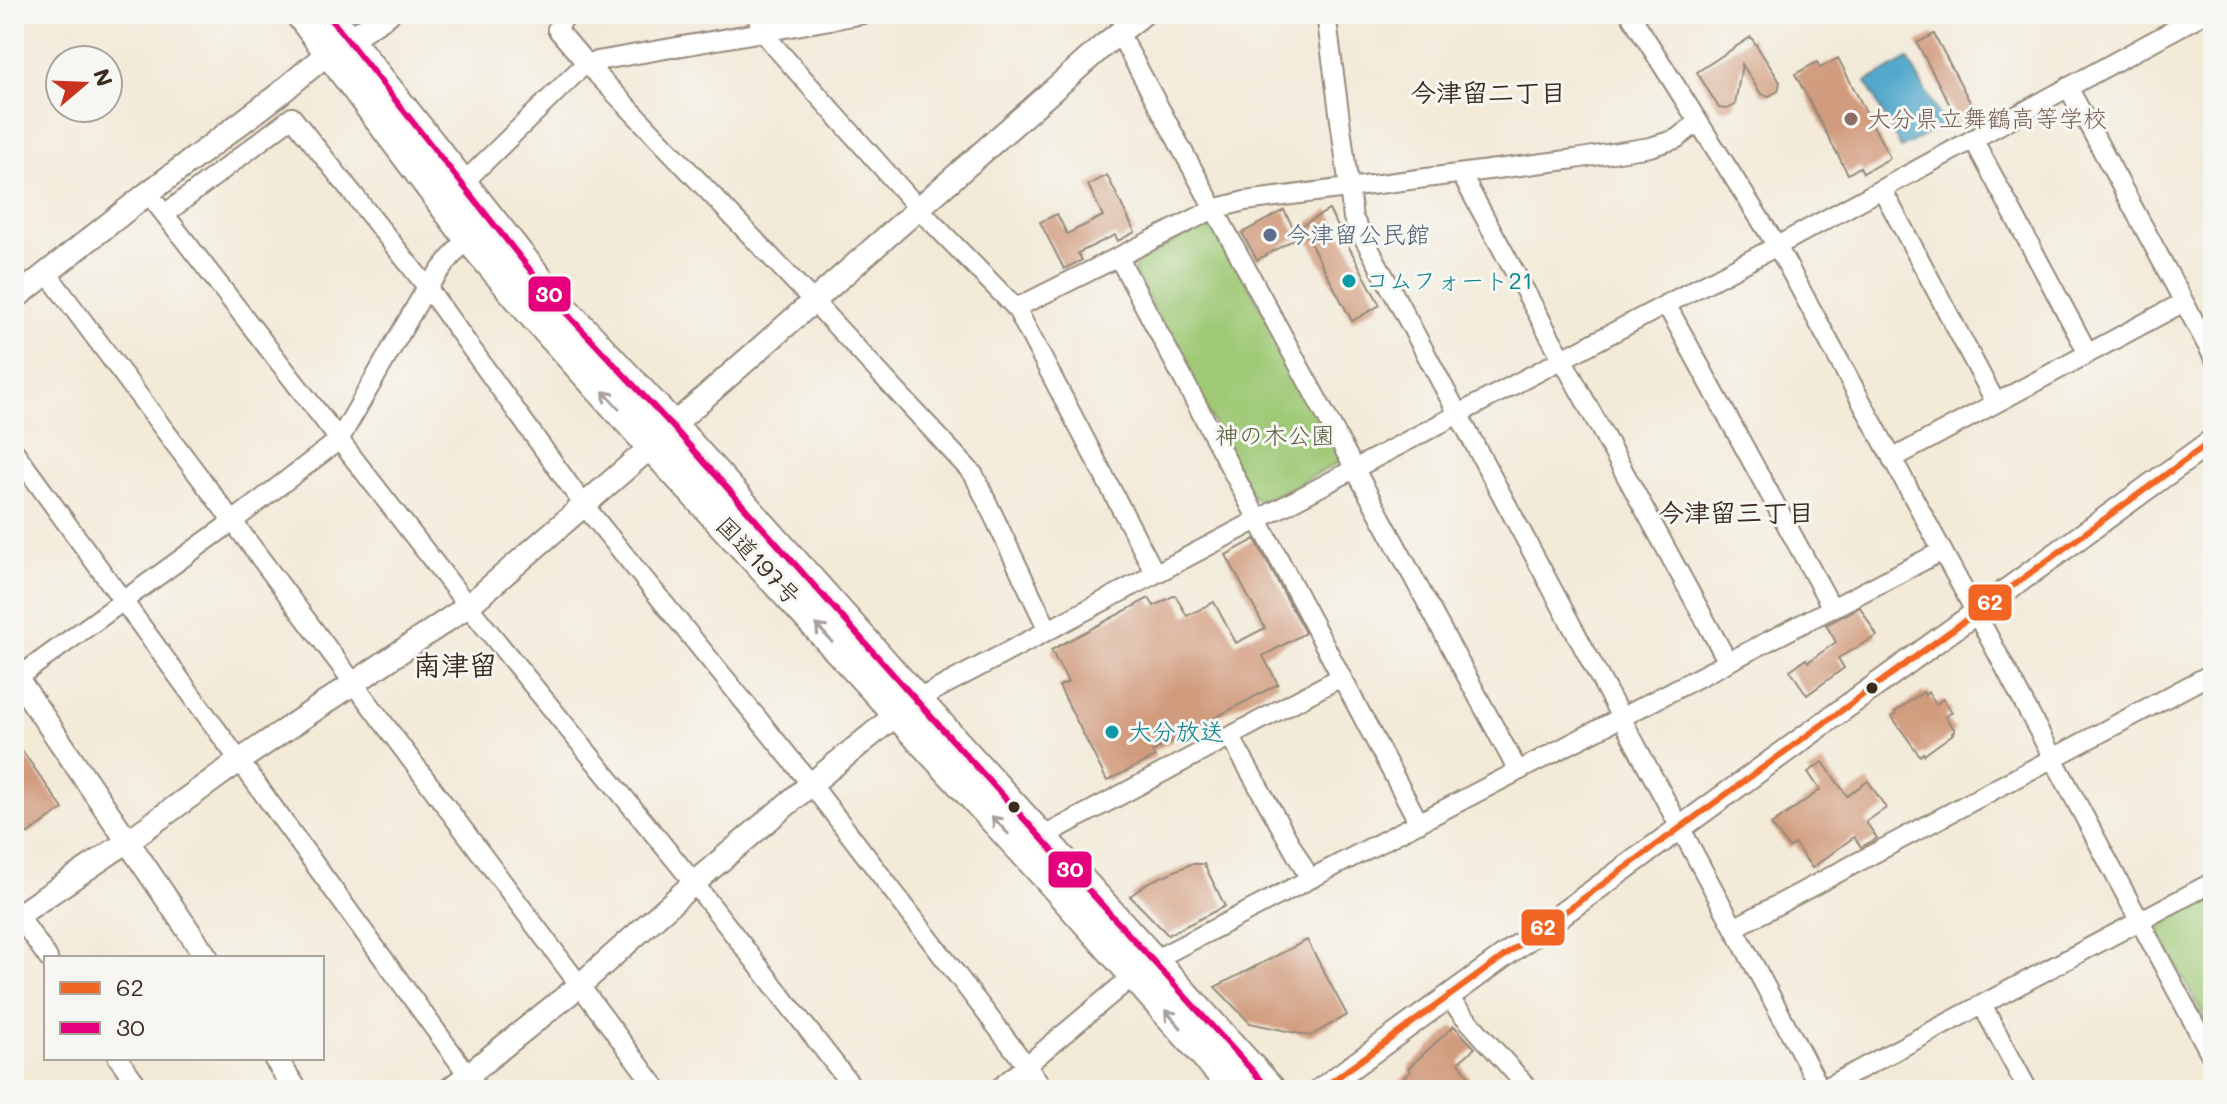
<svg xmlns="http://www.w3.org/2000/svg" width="2227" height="1104" viewBox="0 0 2227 1104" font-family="Mali,'Klee One',sans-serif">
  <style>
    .green { fill: #9fc976; stroke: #6d7a4a; stroke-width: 2 }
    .water { fill: #4da5ca; stroke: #446874; stroke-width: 2 }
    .building { fill: #d19b7d }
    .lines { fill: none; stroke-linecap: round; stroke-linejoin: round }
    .minor-casing { stroke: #978a7b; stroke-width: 22 }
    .tertiary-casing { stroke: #978a7b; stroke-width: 26 }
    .trunk-casing { stroke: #978a7b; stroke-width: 34 }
    .minor { stroke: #fff; stroke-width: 18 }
    .tertiary { stroke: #fff; stroke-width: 22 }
    .trunk { stroke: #fff; stroke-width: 30 }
    .bus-1-casing { stroke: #f6f6f2; stroke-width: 12 }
    .bus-2-casing { stroke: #f6f6f2; stroke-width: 12 }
    .bus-1 { stroke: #f26522; stroke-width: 6 }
    .bus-2 { stroke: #e5007d; stroke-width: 6 }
    .oneway { stroke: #a79f9a }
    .education-dot { fill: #8d6e63; stroke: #f6f6f2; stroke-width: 3 }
    .service-dot { fill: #5c6f8a; stroke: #f6f6f2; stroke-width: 3 }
    .culture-dot { fill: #0f9aa8; stroke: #f6f6f2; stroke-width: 3 }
    .bus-dot { fill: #3b2a1e; stroke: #f6f6f2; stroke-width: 3 }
    .labels { text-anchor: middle; stroke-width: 6; stroke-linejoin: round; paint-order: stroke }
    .education-label { font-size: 24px; fill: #785e54; stroke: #f6f6f2; text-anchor: start }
    .service-label { font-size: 24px; fill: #4e5e75; stroke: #f6f6f2; text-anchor: start }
    .culture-label { font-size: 24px; fill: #0d838f; stroke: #f6f6f2; text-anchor: start }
    .park-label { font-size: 24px; fill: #595a38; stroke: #f6f6f2 }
    .street-label { font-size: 24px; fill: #3b2a1e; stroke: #f6f6f2 }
    .neighbourhood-label { font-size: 26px; font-weight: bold; fill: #3b2a1e; stroke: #f6f6f2 }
    .quarter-label { font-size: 28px; font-weight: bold; fill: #3b2a1e; stroke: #f6f6f2 }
    .line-badge { stroke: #f6f6f2; stroke-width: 3 }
    .badge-label { font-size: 22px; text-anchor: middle; font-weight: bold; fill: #fff }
  </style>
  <rect width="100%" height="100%" fill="#f6f6f2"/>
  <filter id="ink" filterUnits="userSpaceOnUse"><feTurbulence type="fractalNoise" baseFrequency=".0125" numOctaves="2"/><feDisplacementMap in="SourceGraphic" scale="16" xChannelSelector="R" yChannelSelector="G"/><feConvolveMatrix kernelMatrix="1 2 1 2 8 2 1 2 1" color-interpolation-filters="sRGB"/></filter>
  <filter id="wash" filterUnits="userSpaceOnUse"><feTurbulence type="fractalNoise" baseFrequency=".006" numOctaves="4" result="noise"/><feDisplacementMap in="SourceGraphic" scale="32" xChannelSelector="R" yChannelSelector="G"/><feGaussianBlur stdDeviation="1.8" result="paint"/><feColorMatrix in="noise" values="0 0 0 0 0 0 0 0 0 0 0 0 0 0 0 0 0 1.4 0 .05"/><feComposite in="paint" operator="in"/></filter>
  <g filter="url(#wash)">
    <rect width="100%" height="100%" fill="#f3ead8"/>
    <path class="green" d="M1209,223L1217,227L1341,455L1338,463L1263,502L1253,498L1134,271L1137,262Z
      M2213,897V1034L2159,933L2161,924Z"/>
    <path class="water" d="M1908,59L1944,125L1901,148L1866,82Z"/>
    <g id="blocks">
      <path class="building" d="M1934,34L1978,117L1961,126L1917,43Z
        M1751,37L1780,82L1778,91L1769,96L1761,94L1742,64L1735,105L1727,109L1719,108L1697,72Z
        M1838,58L1890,158L1863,173L1860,167L1848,174L1795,74L1817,62L1820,68Z
        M1107,175L1135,232L1118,241L1115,235L1078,253L1082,260L1064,269L1040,222L1057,214L1067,234L1103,216L1088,185Z
        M1284,210L1298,237L1257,260L1242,233Z
        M1329,210L1380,305L1352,321L1301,226Z
        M1255,539L1305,633L1263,656L1278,684L1152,752L1155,757L1107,781L1059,686L1068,682L1051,650L1149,598L1154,606L1175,595L1187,616L1214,602L1236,643L1265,628L1226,555Z
        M1860,607L1877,636L1838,658L1844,668L1807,695L1790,670L1806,659L1808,662L1836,642L1826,625Z
        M1923,692L1925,695L1928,692L1936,704L1943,699L1952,712L1945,717L1955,730L1952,733L1953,734L1924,755L1923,753L1920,756L1892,717L1896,714L1895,712Z
        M14,739L63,809L28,834L14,814Z
        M1823,762L1847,796L1868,781L1886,808L1866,822L1877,838L1861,847L1854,837L1812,868L1795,844L1789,848L1771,825L1820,790L1808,772Z
        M1191,864H1204L1225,906L1168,935L1130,896L1149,882Z
        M1307,940L1347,1015L1310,1036L1250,1023L1215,987Z
        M1454,1026L1475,1048L1459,1062L1470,1078L1456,1090H1390L1411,1071L1408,1068Z"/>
    </g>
  </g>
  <g filter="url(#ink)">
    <use href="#blocks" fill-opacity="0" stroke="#978a7b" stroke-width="2"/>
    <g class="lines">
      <g class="minor-casing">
        <path id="minor" d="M567,14L557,29L586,63L814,302L974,475L1048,630
          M756,14L763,32L777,49L919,209L1016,308L1155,573
          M1326,14L1353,218L1821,1090L2213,882
          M1630,14L1777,246L1976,613L2213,1059
          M1119,33L1518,771
          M2068,87L2213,356
          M1973,139L2088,353
          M1461,174L1728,662
          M463,183L586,63L864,14
          M1882,189L1996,403
          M148,193L468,606L694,883L855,1090
          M165,214L292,117L427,287L583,504L811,784L1045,1090
          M1119,258L1419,823
          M47,273L658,1090
          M1666,304L1832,608
          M1016,308L1214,209L1245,201L1575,159L1650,147L1676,139L1698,122
          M14,451L479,1090
          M1892,459L2184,302
          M17,678L232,522L339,440L427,287L468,236
          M916,700L1777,246L2203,14
          M1230,736L1310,879
          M1042,837L1341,677
          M18,915L48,958
          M1734,928L2213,673
          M1154,960L1942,551
          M1447,997L1530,1090
          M1982,1005L2028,1090
          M118,1058L141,1090
          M997,1090L1134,975"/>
      </g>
      <g class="tertiary-casing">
        <path id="tertiary" d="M14,299L148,193L278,95L330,51L388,14
          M14,674L207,958
          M14,918L128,841L239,761L468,606L652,446L672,426L1104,45L1143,14
          M275,1058L296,1090
          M449,1090L579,986L694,883L811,784L908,705
          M1320,1090L2213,440"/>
      </g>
      <g class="trunk-casing">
        <path id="trunk" d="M301,14L468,236L535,316L652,446L1047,876L1237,1090
          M327,14L554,300L672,426L916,700L1270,1090"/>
      </g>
      <use href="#minor" class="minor"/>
      <use href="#tertiary" class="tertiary"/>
      <use href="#trunk" class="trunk"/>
      <g class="bus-1-casing">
        <path id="bus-1" d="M1320,1090L2213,440"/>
      </g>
      <g class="bus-2-casing">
        <path id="bus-2" d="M327,14L554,300L672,426L916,700L1270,1090"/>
      </g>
      <use href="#bus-1" class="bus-1"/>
      <use href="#bus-2" class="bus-2"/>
    </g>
    <defs><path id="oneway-shaft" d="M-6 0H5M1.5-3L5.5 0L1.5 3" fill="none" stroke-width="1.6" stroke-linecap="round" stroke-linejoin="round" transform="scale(2)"/></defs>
    <g class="oneway">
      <use href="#oneway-shaft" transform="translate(611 400) rotate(-132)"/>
      <use href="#oneway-shaft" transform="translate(824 633) rotate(-132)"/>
      <use href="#oneway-shaft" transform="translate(1000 825) rotate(-133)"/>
      <use href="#oneway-shaft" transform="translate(1173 1019) rotate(-132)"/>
    </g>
  </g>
  <circle class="education-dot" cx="1851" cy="119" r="8"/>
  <circle class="service-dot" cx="1270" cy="235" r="8"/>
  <g class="culture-dot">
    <circle cx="1349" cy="281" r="8"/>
    <circle cx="1112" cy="732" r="8"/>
  </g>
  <g class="bus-dot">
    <circle cx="1872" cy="688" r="7"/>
    <circle cx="1014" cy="807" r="7"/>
  </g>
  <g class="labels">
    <g class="education-label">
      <text x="1867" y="127">大分県立舞鶴高等学校</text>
    </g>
    <g class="service-label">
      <text x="1286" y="243">今津留公民館</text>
    </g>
    <g class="culture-label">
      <text x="1365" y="289">コムフォート21</text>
      <text x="1128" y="740">大分放送</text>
    </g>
    <g class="park-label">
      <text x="1275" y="444">神の木公園</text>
    </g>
    <g class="street-label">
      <text transform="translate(758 561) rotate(47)" y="8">国道197号</text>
    </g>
    <g class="neighbourhood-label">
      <text x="1488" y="102">今津留二丁目</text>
      <text x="1736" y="522">今津留三丁目</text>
    </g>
    <g class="quarter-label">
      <text x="455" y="675">南津留</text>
    </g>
  </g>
  <g class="line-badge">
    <rect x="527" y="275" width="45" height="38" rx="8" fill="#e5007d"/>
    <rect x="1967" y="583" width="46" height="39" rx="8" fill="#f26522"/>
    <rect x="1047" y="850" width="46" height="39" rx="8" fill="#e5007d"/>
    <rect x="1520" y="908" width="46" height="39" rx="8" fill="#f26522"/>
  </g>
  <g class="badge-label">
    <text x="549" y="302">30</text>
    <text x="1990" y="610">62</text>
    <text x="1070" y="877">30</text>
    <text x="1543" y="935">62</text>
  </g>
  <rect width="2227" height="1104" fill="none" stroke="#f6f6f2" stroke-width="48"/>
  <rect x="44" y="956" width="280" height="104" fill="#f6f6f2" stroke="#aba49d" stroke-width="2"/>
  <rect x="60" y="982" width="40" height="12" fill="#f26522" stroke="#aba49d" stroke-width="2"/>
  <text x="116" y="996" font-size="24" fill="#3b2a1e">62</text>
  <rect x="60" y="1022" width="40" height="12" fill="#e5007d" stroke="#aba49d" stroke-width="2"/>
  <text x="116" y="1036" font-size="24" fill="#3b2a1e">30</text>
  <g transform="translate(84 84) rotate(71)"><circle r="38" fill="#f6f6f2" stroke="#aba49d" stroke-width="2"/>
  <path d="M0-6L14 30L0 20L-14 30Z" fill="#c8321e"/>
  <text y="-12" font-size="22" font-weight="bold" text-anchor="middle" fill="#3b2a1e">N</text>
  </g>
</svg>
